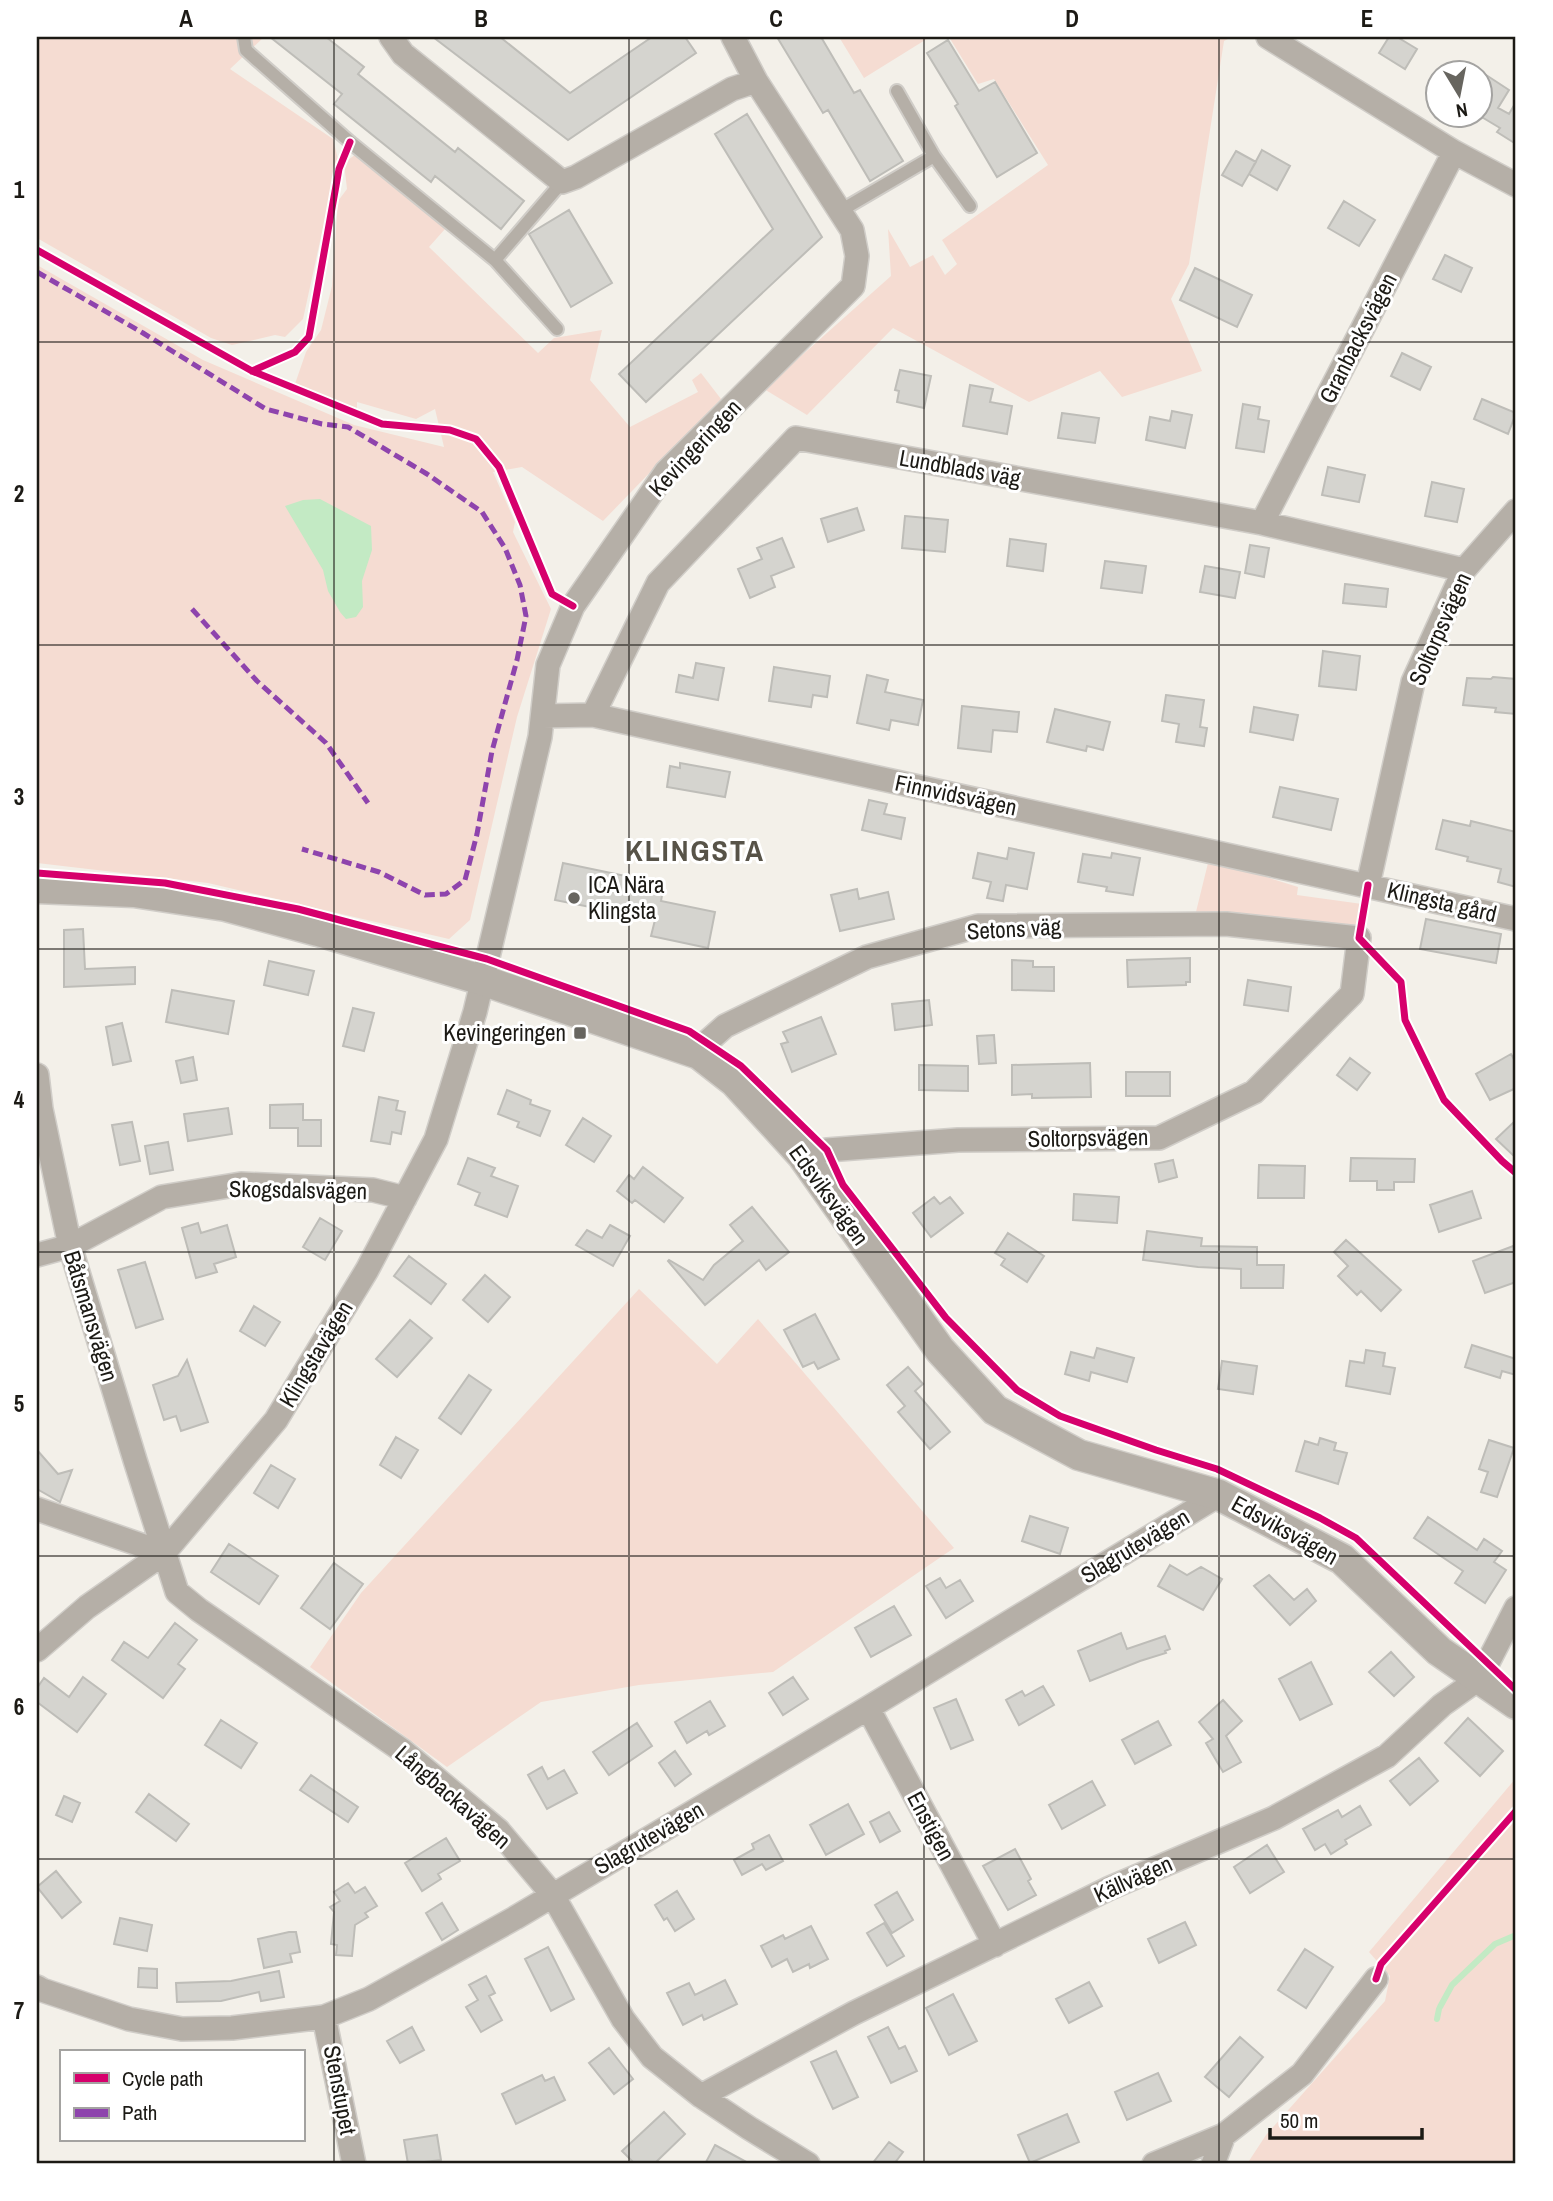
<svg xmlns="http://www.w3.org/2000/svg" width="1553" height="2201" viewBox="0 0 1553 2201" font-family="'Archivo Narrow',sans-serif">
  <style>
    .green { fill: #f5dcd2 }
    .water { fill: #c3eac4 }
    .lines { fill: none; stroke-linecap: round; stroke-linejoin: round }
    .stream { stroke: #c3eac4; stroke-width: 6 }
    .building { fill: #d5d4cf; stroke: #bebdb8; stroke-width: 2 }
    .service-casing { stroke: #d0cdc8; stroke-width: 16 }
    .minor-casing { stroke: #d0cdc8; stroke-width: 26 }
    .tertiary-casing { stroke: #d0cdc8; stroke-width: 33 }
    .service { stroke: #b5afa7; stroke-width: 12 }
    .minor { stroke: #b5afa7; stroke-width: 23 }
    .tertiary { stroke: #b5afa7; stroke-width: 30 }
    .quiet { stroke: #8e44ad; stroke-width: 5; stroke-dasharray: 10 5; stroke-linecap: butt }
    .cycleway-casing { stroke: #fff; stroke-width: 11 }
    .cycleway { stroke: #d6006c; stroke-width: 7 }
    .grid { fill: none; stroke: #1c1a15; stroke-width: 2; stroke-opacity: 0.55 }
    .poi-dot { fill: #67655f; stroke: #fff; stroke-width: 2.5 }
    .labels { text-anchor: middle; stroke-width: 6; stroke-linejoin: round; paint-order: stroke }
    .street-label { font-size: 23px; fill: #1c1a15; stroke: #fff }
    .poi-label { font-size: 23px; fill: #1c1a15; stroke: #fff; text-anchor: start }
    .district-label { font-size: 30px; font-weight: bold; letter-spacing: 2px; fill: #575348; stroke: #fff }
    .neatline { fill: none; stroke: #1c1a15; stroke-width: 2.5 }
    .grid-label { font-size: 23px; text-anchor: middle; font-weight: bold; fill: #1c1a15 }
  </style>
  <rect width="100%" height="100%" fill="#f3f0e9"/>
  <path class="green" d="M37,37H264L230,69L333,139L338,159L303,319L285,337L275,335L232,345L211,338L37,238Z
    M839,37H930L864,78Z
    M949,37H1232L1224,41L1189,264L1171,299L1202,371L1122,397L1100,371L1029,402L893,328L807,415L764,389L891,276L888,229L910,267L933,255L945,275L957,264L942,240L1048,165L994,79L978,84Z
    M356,154L374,166L445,229L429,247L538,353L554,338L602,330L590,380L630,427L698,392L692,380L701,373L721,399L603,521L522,467L493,472L515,522L513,532L551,609L517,717L470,920L449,939L208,883L37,863V265L203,360L354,425L444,447L435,409L416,419L357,402V409L295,384L306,352L321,330L332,286L338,201L347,189L344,163Z
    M1209,859L1298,887L1297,895L1362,904L1354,931L1194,920Z
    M639,1289L717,1364L758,1319L954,1548L773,1672L639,1685L541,1702L447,1767L310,1667L361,1593Z
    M1516,1778V2164H1247L1266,2135L1385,2001L1390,1976L1369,1952Z"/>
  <path class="water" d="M320,499L371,526L372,550L362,581L363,607L356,617L346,619L340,612L328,591L323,570L285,506L303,500Z"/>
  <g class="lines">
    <path class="stream" d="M1440,2007L1452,1985L1495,1944L1516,1935
      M1437,2019L1439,2009"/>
  </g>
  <path class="building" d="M270,37H326L364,67L358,74L455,152L458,148L524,201L501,229L435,176L431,182L334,104L342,94Z
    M433,37H500L570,93L652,37H685L696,53L568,140Z
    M777,37H821L854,93L860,90L903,161L870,181L828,110L823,113Z
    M1389,37H1397L1417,49L1405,69L1379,53Z
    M948,40L979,91L995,82L1037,153L997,177L955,106L958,104L927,53Z
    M1480,71L1509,90L1498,108L1509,114L1516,102V144L1497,132L1500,128L1480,116Z
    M747,114L822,237L646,402L619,374L773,229L715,134Z
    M1262,150L1290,166L1277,190L1249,174Z
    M1236,151L1256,162L1242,186L1222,175Z
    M1344,201L1375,220L1359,246L1328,228Z
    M569,210L612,283L571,307L529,234Z
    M1445,255L1472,268L1461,292L1433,279Z
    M1195,268L1252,295L1237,327L1180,300Z
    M1402,353L1431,367L1420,390L1391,376Z
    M900,370L931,376L924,408L897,402L899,391L895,390Z
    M970,385L993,389L990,402L1012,406L1007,434L963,426Z
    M1482,399L1516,413L1508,434L1474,419Z
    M1243,404L1260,407L1258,419L1269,421L1264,452L1236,448Z
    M1172,411L1192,415L1185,448L1146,440L1150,417L1170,421Z
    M1062,413L1099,418L1095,443L1058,438Z
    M1328,467L1365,475L1359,502L1322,495Z
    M1432,482L1464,489L1457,522L1425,516Z
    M857,508L864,530L828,542L821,519Z
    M905,516L948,520L945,552L902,548Z
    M782,538L794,567L771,576L775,587L750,598L738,569L762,559L757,548Z
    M1010,539L1046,544L1043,571L1007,566Z
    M1250,545L1269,548L1264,577L1245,573Z
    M1105,561L1146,566L1142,593L1101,588Z
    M1205,566L1240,572L1235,598L1200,592Z
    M1345,584L1388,589L1386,607L1343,603Z
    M1323,651L1360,656L1356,690L1319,686Z
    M696,663L724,668L718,700L676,692L679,675L693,678Z
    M774,667L830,676L827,697L813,695L811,707L769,701Z
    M867,675L888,680L885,692L923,700L918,725L891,720L889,730L857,723Z
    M1493,677L1516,679V714L1495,712L1496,708L1463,705L1467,678L1491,679Z
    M1166,695L1204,700L1200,727L1207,728L1204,746L1176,742L1179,724L1162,721Z
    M962,706L1019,712L1017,732L993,730L991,752L958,748Z
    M1254,707L1298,715L1293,740L1250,732Z
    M1055,709L1110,722L1103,750L1087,746L1086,751L1047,742Z
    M680,763L730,772L725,797L667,787L670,766L680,768Z
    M1280,787L1338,799L1331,830L1273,817Z
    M869,800L887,804L884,814L905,818L901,839L862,830Z
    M1443,820L1470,826L1471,821L1516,832V887L1498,882L1501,869L1467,861L1468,857L1436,849Z
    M1009,848L1034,853L1027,889L1006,885L1003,901L987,898L991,882L973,878L978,853L1007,859Z
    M1112,853L1140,858L1133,895L1106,891L1107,887L1078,882L1083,854L1111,858Z
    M563,863L664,884L661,901L715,912L708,948L651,936L655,920L555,900Z
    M857,889L859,899L888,892L894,919L840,931L831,895Z
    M1426,919L1501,934L1496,963L1420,949Z
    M83,929L85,969L135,967V984L64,987V930Z
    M1190,958V982H1186V985L1128,987L1127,960Z
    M1012,960L1033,961V967H1054V991L1012,990Z
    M269,961L314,971L308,995L264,985Z
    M1248,980L1291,987L1288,1011L1244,1005Z
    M172,990L234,1001L228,1034L166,1022Z
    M929,1000L932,1025L895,1030L892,1004Z
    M353,1008L374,1013L364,1051L343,1046Z
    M821,1017L836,1054L792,1072L781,1044L788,1042L783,1032Z
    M122,1023L131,1061L113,1065L106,1027Z
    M994,1035L996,1063L979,1064L977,1036Z
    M1511,1054L1516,1063V1088L1490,1100L1476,1074Z
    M193,1057L197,1080L181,1083L176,1061Z
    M1350,1058L1370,1073L1357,1090L1337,1075Z
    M1090,1063L1091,1097L1032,1098V1094L1012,1095V1065Z
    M919,1065L968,1066V1091L919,1090Z
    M1126,1072H1170V1096H1126Z
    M507,1090L531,1100L530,1104L550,1111L540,1136L517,1127L519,1122L498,1114Z
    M379,1097L398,1101L396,1110L405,1112L401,1134L392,1132L390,1144L371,1141Z
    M303,1104V1120H321V1146H298V1128H270V1105Z
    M228,1108L232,1134L188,1141L184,1114Z
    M583,1118L611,1136L594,1162L566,1145Z
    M1516,1120V1158L1496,1139Z
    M132,1122L140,1161L120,1165L112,1125Z
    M168,1142L173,1170L150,1174L145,1146Z
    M468,1158L495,1168L491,1176L518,1186L507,1217L475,1205L480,1193L458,1184Z
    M1351,1158L1415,1159L1414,1182H1394V1190H1377V1181H1350Z
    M1173,1160L1177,1177L1159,1182L1155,1164Z
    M1259,1165L1305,1166L1304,1198H1258Z
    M643,1167L683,1198L664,1222L635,1200L632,1203L617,1191L629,1175L634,1179Z
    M1472,1191L1481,1218L1439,1232L1430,1205Z
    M1074,1194L1119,1197L1117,1223L1073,1220Z
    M934,1197L940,1204L950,1197L963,1213L931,1237L913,1213Z
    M752,1207L789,1252L766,1270L759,1260L705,1305L668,1261L669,1260L703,1280L714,1265L743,1241L730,1225Z
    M320,1218L342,1231L325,1260L303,1247Z
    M198,1223L201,1233L227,1225L236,1257L214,1264L217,1272L196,1278L182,1228Z
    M610,1225L630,1236L613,1266L576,1245L587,1230L602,1238Z
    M1147,1231L1202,1238L1201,1246L1257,1247V1265H1284L1283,1288H1241V1269L1198,1267L1143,1260Z
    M1008,1233L1044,1256L1027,1282L1001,1265L1005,1259L995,1253Z
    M1346,1240L1401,1290L1381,1311L1361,1291L1357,1295L1338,1276L1348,1266L1334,1252Z
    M1516,1245V1282L1485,1293L1473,1261Z
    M409,1256L446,1284L431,1304L394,1276Z
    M145,1262L163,1319L136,1328L118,1270Z
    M485,1275L510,1297L488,1322L463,1300Z
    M254,1306L280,1322L265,1346L240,1331Z
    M815,1314L839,1359L818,1369L814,1362L803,1367L784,1330Z
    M410,1320L432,1338L397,1377L376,1359Z
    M1472,1345L1516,1359V1375L1502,1371L1500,1378L1465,1367Z
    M1097,1348L1134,1358L1127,1382L1091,1372L1089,1381L1065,1374L1071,1352L1094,1358Z
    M1366,1350L1385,1353L1383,1366L1395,1368L1390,1394L1346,1386L1350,1361L1364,1363Z
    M187,1360L208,1422L181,1431L176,1416L164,1420L153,1385L178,1376Z
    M1222,1361L1257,1366L1253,1394L1218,1389Z
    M908,1367L923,1384L915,1391L950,1432L930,1449L898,1412L905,1406L887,1385Z
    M469,1375L491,1390L461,1434L439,1418Z
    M396,1437L418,1450L401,1478L380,1465Z
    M1320,1438L1336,1443L1334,1450L1347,1453L1338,1484L1296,1471L1305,1441L1318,1445Z
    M1489,1440L1514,1448L1497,1497L1481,1492L1488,1472L1479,1469Z
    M37,1450L58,1474L72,1470L60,1502L37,1489Z
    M271,1465L295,1479L278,1508L254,1493Z
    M1030,1516L1068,1528L1060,1554L1022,1541Z
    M1428,1517L1477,1550L1484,1539L1502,1551L1494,1562L1506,1570L1485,1603L1455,1583L1463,1571L1414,1538Z
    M229,1544L278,1576L259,1604L211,1572Z
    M334,1563L363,1584L330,1629L301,1608Z
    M1170,1565L1187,1575L1201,1567L1222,1579L1203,1610L1158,1586Z
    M1269,1575L1294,1600L1307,1589L1316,1601L1290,1625L1254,1586Z
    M940,1578L946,1588L960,1580L973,1601L946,1618L926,1586Z
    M894,1606L911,1635L871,1657L855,1628Z
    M175,1623L197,1640L178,1664L185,1669L163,1698L112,1660L124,1642L148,1658Z
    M1121,1633L1127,1649L1165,1636L1170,1649L1165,1651L1166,1653L1140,1661L1090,1681L1078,1651Z
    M1391,1652L1414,1677L1394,1696L1369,1672Z
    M1311,1662L1332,1704L1300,1720L1279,1679Z
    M83,1677L106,1694L77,1732L37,1702V1688L44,1678L69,1697Z
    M793,1677L808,1699L783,1715L769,1693Z
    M1043,1686L1054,1705L1019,1725L1006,1700L1022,1691L1025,1696Z
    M956,1699L973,1740L951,1749L934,1708Z
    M1223,1700L1242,1721L1226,1736L1241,1762L1223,1772L1206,1743L1213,1739L1199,1722Z
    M710,1701L725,1726L709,1735L707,1731L687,1743L675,1722Z
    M1468,1718L1503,1751L1480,1776L1445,1743Z
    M221,1720L257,1743L241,1768L205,1745Z
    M1158,1721L1171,1745L1135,1764L1122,1740Z
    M637,1723L652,1746L609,1775L593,1752Z
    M675,1751L691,1774L675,1786L659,1763Z
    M1419,1758L1438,1781L1410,1805L1390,1781Z
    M542,1767L548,1779L564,1770L577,1793L547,1809L528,1775Z
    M311,1775L358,1807L348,1822L300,1790Z
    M1092,1781L1105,1805L1062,1829L1049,1805Z
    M149,1794L189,1824L176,1841L136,1812Z
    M64,1796L80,1803L72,1822L56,1815Z
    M848,1804L864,1834L826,1855L810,1825Z
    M1360,1806L1371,1825L1345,1840L1347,1844L1331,1854L1325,1844L1315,1850L1303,1829L1338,1810L1342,1817Z
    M889,1812L900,1831L880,1842L870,1822Z
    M769,1835L783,1861L766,1870L762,1864L742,1875L734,1860L754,1849L752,1844Z
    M446,1838L460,1861L438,1874L441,1879L422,1891L405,1863Z
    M1267,1845L1284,1872L1250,1893L1234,1867Z
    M1015,1849L1031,1879L1028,1881L1036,1895L1008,1910L983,1866Z
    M56,1871L81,1902L62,1918L37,1887Z
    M348,1883L355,1893L365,1887L377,1906L365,1913L368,1917L355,1925L352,1956L336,1955L337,1945L331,1944L334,1912L330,1907L340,1901L334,1892Z
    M677,1891L694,1919L675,1931L667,1918L664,1920L655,1905Z
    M897,1892L913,1920L892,1933L875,1905Z
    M442,1903L458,1930L442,1940L426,1913Z
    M120,1918L152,1925L147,1951L114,1944Z
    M1185,1922L1196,1945L1159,1963L1148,1939Z
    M884,1923L904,1956L887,1966L867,1933Z
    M811,1926L828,1959L810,1968L809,1964L793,1972L787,1959L772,1967L761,1946L783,1935L785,1939Z
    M289,1932H296L300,1952L290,1954L292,1962L264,1968L258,1939Z
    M548,1947L574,1999L551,2011L525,1959Z
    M1305,1949L1333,1967L1306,2008L1278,1990Z
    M139,1968L157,1969V1988L138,1987Z
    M279,1971L284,1997L261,2001L259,1992L221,2001L177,2002L176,1983L231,1981Z
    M486,1976L495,1993L489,1996L502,2020L481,2032L466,2007L478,2000L469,1985Z
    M725,1980L737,2004L704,2020L702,2015L683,2025L667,1993L689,1983L695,1995Z
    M1089,1982L1102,2006L1069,2023L1056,1999Z
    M953,1994L977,2041L949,2055L926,2008Z
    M412,2027L424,2050L400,2063L387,2041Z
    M888,2027L899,2049L905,2046L917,2071L891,2083L868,2037Z
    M1240,2037L1263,2057L1229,2097L1205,2077Z
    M609,2048L633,2079L614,2094L589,2063Z
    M836,2051L858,2097L833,2109L811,2062Z
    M1158,2073L1171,2101L1127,2120L1115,2092Z
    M542,2075L545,2081L554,2077L565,2100L516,2124L502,2094Z
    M664,2112L685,2134L654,2164H635L622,2151Z
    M1067,2114L1079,2142L1030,2163L1018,2135Z
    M437,2135L441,2160L408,2164L404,2140Z
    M889,2142L903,2152L894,2164H872Z
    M715,2145L750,2164H705Z"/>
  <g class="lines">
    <g class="service-casing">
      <path id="service" d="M244,37L246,50L257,60L350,142L495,260L557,329
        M934,156L970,206
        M840,211L934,156L897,91
        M495,260L562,182"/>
    </g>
    <g class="minor-casing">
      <path id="minor" d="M391,37L403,54L562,182L576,177L732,89L756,81
        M1268,37L1454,152L1516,185
        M1262,523L1454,152
        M593,715L658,583L796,438L1262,523L1464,570
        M543,716L593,715L1516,919
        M1368,885L1413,682L1464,570L1516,511
        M699,1054L707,1042L725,1026L867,957L978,926L1226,924L1359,938L1352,994L1254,1092L1159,1138L958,1140L827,1150L802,1155
        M37,1075L41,1109L70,1246L135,1460L177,1592L199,1610L403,1751L498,1830L552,1894L623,2019L652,2057L701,2096L749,2128L808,2164
        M37,1255L70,1246L162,1197L241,1184L373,1190L405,1198
        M37,1509L164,1553
        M37,1650L87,1607L164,1553L276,1420L367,1270L436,1139L475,1012L540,737L548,665L573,606L666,472L853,286L857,256L852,230L756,81L733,37
        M868,1708L995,1945
        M37,1987L42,1990L129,2019L182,2029L232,2028L324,2017L369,1999L515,1918L868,1708L1219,1495
        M324,2017L354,2164
        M701,2096L854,2013L1110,1888L1274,1818L1387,1756L1442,1705L1480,1678L1516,1608
        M1154,2164L1224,2135
        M1213,2164L1224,2135L1302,2074L1376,1979"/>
    </g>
    <g class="tertiary-casing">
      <path id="tertiary" d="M37,888L134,892L226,906L318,931L482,980L699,1054L735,1082L802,1155L940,1350L995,1410L1079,1455L1219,1495L1342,1559L1439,1651L1516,1704"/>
    </g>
    <use href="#service" class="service"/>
    <use href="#minor" class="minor"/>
    <use href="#tertiary" class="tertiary"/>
    <path class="quiet" d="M37,272L143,333L266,409L322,424L348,427L427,474L482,512L505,548L520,585L526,616L517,660L492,751L477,834L465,880L446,894L425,895L379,872L302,849
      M192,609L257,681L326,743L368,803"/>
    <g class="cycleway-casing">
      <path id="cycleway" d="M37,250L252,371L382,424L450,430L476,439L499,467L552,594L573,606
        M252,371L295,352L309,337L339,169L350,142
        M37,873L165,883L298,909L487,959L689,1031L741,1066L827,1150L843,1185L946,1318L1017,1390L1060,1416L1156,1450L1217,1469L1320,1518L1356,1538L1516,1690
        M1368,885L1359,938L1401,982L1405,1020L1444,1100L1502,1161L1516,1173
        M1376,1979L1381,1964L1516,1811"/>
    </g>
    <use href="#cycleway" class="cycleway"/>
  </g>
  <path class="grid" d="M334,37V2164M629,37V2164M924,37V2164M1219,37V2164M37,342H1516M37,645H1516M37,949H1516M37,1252H1516M37,1556H1516M37,1859H1516"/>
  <g class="poi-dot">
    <circle cx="574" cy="898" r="7"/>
    <rect x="573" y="1026" width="14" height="14" rx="3.5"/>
  </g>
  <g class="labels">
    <g class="street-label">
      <text transform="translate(1358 338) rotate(-63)" y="8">Granbacksvägen</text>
      <text transform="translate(695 448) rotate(-47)" y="8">Kevingeringen</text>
      <text transform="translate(960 468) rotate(10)" y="8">Lundblads väg</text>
      <text transform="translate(1440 629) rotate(-66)" y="8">Soltorpsvägen</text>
      <text transform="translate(956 795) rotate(12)" y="8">Finnvidsvägen</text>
      <text transform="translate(1442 902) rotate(13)" y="8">Klingsta gård</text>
      <text transform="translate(1014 929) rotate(-3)" y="8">Setons väg</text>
      <text transform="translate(1088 1138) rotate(-1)" y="8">Soltorpsvägen</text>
      <text transform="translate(298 1190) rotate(1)" y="8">Skogsdalsvägen</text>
      <text transform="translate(829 1195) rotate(54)" y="8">Edsviksvägen</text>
      <text transform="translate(91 1316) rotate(73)" y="8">Båtsmansvägen</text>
      <text transform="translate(316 1354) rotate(-59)" y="8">Klingstavägen</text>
      <text transform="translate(1285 1530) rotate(29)" y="8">Edsviksvägen</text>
      <text transform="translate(1135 1546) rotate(-31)" y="8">Slagrutevägen</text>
      <text transform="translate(453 1797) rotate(41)" y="8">Långbackavägen</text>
      <text transform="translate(931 1826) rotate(62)" y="8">Enstigen</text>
      <text transform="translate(649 1838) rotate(-30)" y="8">Slagrutevägen</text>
      <text transform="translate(1133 1879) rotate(-24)" y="8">Källvägen</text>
      <text transform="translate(340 2090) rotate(79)" y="8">Stenstupet</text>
    </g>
    <g class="poi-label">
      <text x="588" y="893">ICA Nära<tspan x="588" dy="26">Klingsta</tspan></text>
      <text x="566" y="1041" text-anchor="end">Kevingeringen</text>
    </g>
    <g class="district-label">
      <text x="695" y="861">KLINGSTA</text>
    </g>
  </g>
  <rect width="1553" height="2201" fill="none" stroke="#ffffff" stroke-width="77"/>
  <rect x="60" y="2050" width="245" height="91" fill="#ffffff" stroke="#a4a3a1" stroke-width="2"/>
  <rect x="74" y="2073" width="35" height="10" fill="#d6006c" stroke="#a4a3a1" stroke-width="2"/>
  <text x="122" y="2086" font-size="21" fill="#1c1a15">Cycle path</text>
  <rect x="74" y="2108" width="35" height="10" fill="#8e44ad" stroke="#a4a3a1" stroke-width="2"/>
  <text x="122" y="2120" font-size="21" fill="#1c1a15">Path</text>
  <g transform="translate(1459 94) rotate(170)"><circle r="33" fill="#ffffff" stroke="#a4a3a1" stroke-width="2"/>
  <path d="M0-5L12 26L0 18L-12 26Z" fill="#67655f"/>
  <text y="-10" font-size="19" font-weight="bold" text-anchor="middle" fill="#1c1a15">N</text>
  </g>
  <path d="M1270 2128v10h152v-10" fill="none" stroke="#1c1a15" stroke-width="3.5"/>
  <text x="1280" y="2128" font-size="21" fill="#1c1a15" stroke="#ffffff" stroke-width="5" paint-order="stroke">50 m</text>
  <rect x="38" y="38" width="1476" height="2124" class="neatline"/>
  <g class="grid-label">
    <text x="186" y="27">A</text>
    <text x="481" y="27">B</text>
    <text x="776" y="27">C</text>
    <text x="1072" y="27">D</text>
    <text x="1367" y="27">E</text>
    <text x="19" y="198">1</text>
    <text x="19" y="502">2</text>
    <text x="19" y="805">3</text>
    <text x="19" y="1108">4</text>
    <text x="19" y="1412">5</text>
    <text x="19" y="1715">6</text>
    <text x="19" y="2019">7</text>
  </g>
</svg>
